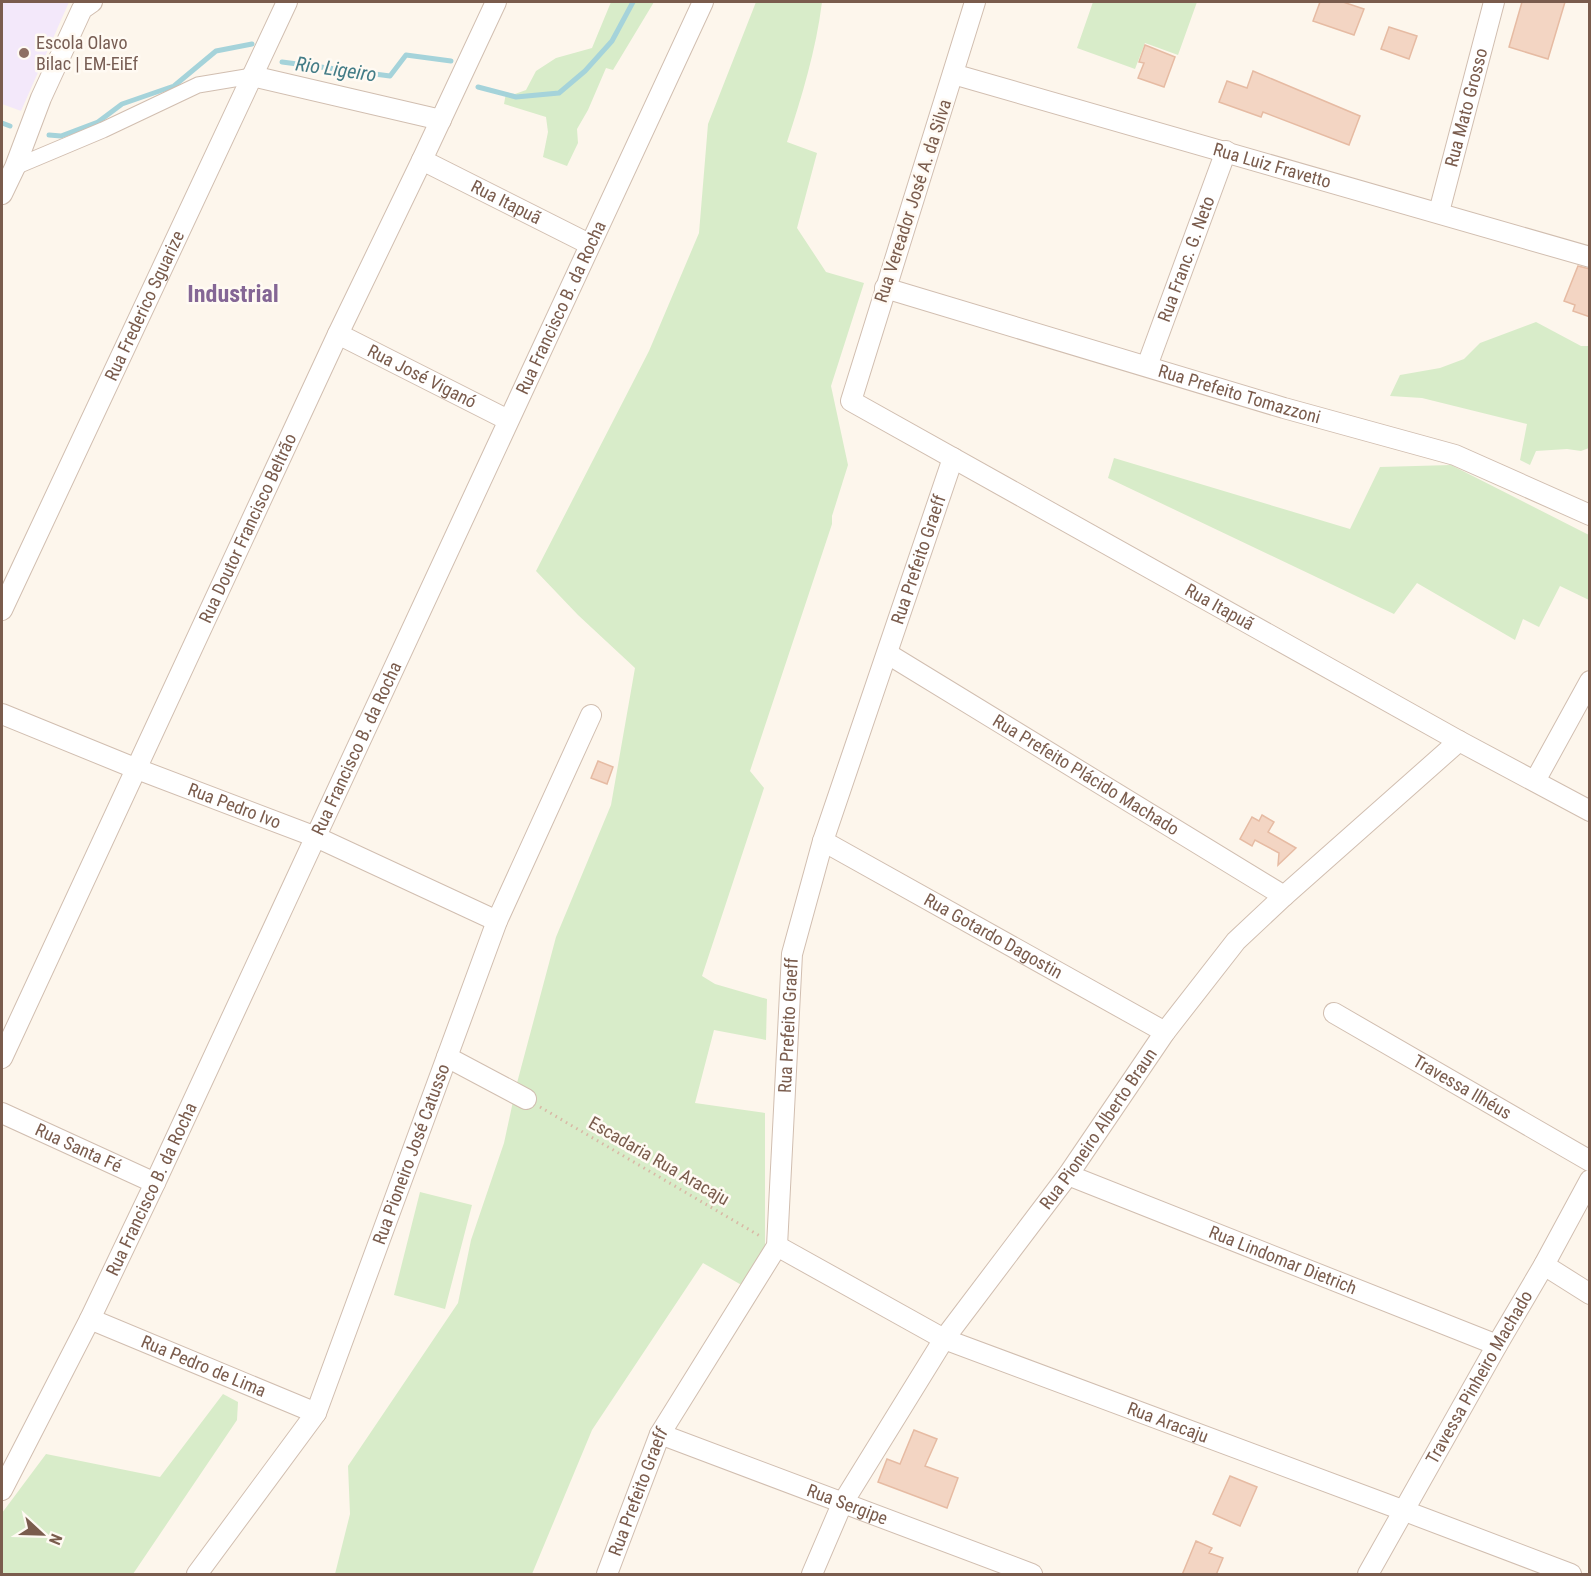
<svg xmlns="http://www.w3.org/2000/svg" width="1591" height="1576" viewBox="0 0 1591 1576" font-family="'Roboto Condensed',sans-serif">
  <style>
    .education { fill: #f3e8fa }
    .green { fill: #d8ecc9 }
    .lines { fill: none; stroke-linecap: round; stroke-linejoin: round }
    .stream { stroke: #a5d3da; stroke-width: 5 }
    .building { fill: #f3d5c3; stroke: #e6bba3; stroke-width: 1.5 }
    .pedestrian-casing { stroke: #d1beb0; stroke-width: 17 }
    .minor-casing { stroke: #d1beb0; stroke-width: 22 }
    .path { stroke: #d9b8a5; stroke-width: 3; stroke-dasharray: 1.5 4.5; stroke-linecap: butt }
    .pedestrian { stroke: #fff; stroke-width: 15 }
    .minor { stroke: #fff; stroke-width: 20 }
    .education-dot { fill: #8d6e63; stroke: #fffaf3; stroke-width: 2 }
    .labels { text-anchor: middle; stroke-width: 5; stroke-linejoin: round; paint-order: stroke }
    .education-label { font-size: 18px; fill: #785e54; stroke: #fffaf3; text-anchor: start }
    .street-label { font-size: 18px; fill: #7a5c4d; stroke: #fffaf3 }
    .water-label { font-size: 20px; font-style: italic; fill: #437c86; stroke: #fffaf3 }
    .district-label { font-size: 24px; font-weight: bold; fill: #846695; stroke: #fffaf3 }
  </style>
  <rect width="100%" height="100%" fill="#fdf6ec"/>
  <path class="education" d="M2,2H69L21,111L2,104Z"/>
  <path class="green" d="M611,2H654L613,70L606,68L588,110L577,129L578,143L567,166L543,157L548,132L546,117L504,104L506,93L515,94L526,90L536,71L556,58L592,48Z
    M756,2H822C816,50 802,96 787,142L817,153L797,228L826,272L864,283L831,386L848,465L832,516V524L750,771L764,788L702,976L715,984L767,999L766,1040L714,1030L695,1103L765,1113V1253L745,1287L703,1263L592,1430L532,1574H335L350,1514L348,1466L458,1303L471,1240L504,1143L517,1083L556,937L611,805L635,668L578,615L536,571L649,351L699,233L708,124Z
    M1093,2H1197L1178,55L1145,43L1135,69L1077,48Z
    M1536,322L1581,346H1589V448L1581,451L1567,449L1536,451L1530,465L1520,460L1527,424L1422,398L1390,396L1400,375L1440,368L1464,359L1480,343Z
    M1114,458L1350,529L1380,467L1451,465L1589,535V600L1560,586L1539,627L1523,619L1515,640L1417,583L1394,614L1108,478Z
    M420,1192L472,1205L445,1309L394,1295Z
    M223,1394L238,1402L237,1420L133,1574H2V1513L46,1454L160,1477Z"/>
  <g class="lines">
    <path class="stream" d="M282,62L390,76L406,55L451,61
      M478,87L516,97L559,93L585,71L612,41L633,2
      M2,123L10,126
      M49,135L61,136L98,122L122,104L174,86L216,51L252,44"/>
  </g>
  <path class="building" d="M1320,2H1343L1364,9L1354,35L1313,21Z
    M1522,2H1565L1548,59L1509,47Z
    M1389,27L1417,36L1409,59L1381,49Z
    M1145,45L1175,57L1164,87L1138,78L1144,63L1139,62Z
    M1253,71L1360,116L1349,145L1263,112L1261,117L1219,102L1227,81L1247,88Z
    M1578,266L1590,269V317L1573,311L1575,305L1564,301Z
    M598,761L613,767L607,784L591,778Z
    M1262,815L1274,822L1268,832L1296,848L1278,865L1279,853L1255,840L1252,846L1240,839L1252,817L1259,821Z
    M914,1430L937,1439L925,1466L958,1478L947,1508L878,1482L887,1459L900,1464Z
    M1230,1476L1257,1487L1240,1526L1213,1514Z
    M1196,1541L1212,1548L1209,1553L1223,1558L1216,1575H1182Z"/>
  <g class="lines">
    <g class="pedestrian-casing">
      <path id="pedestrian" d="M15,167L103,130L198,85L252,76"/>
    </g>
    <g class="minor-casing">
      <g id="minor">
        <path id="s1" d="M975,2L851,401L1459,741L1590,811"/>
        <path id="s2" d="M953,74L1590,257"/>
        <path d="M252,76L441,120"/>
        <path id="s3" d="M422,160L589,244"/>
        <path d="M2,194L15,167L41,98L82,9L92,2"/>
        <path id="s4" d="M1439,212L1494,2"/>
        <path id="s5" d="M885,288L1284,408L1455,455L1590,515"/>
        <path id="s6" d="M338,334L508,420"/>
        <path id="s7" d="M1147,366L1226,151"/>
        <path id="s8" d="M2,610L287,2"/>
        <path id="s9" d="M888,654L1284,896"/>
        <path id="s10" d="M2,714L137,769L316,837L497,921"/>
        <path d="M1535,781L1590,681"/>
        <path id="s11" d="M823,841L1165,1032"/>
        <path id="s12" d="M1334,1013L1590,1161"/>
        <path d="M447,1057L526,1099"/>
        <path id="s13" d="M2,1058L338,334L422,160L496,2"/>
        <path id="s14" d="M2,1113L155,1183"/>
        <path id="s15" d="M1068,1175L1497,1345"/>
        <path id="s16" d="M777,1246L944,1339L1405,1511L1571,1574"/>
        <path d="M1544,1265L1590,1294"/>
        <path id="s17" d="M90,1319L316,1413"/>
        <path id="s18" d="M660,1434L1032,1574"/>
        <path id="s19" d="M2,1490L90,1319L155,1183L703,2"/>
        <path id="s20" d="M197,1574L316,1413L497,921L591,715"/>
        <path id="s21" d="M607,1574L660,1434L777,1246L792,954L823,841L953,458"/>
        <path id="s22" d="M812,1574L842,1504L944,1339L1068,1175L1165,1032L1236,941L1284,896L1459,741"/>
        <path id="s23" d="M1368,1574L1497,1345L1544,1265L1590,1180"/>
      </g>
    </g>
    <path class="path" d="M540,1107L760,1236"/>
    <use href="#pedestrian" class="pedestrian"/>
    <use href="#minor" class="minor"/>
  </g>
  <circle class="education-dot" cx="24" cy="53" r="6"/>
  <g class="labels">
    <g class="education-label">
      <text x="36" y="49">Escola Olavo<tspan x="36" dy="21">Bilac | EM-EiEf</tspan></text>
    </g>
    <g class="street-label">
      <text dy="6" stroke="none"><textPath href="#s4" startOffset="108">Rua Mato Grosso</textPath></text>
      <text dy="6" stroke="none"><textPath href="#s2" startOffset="332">Rua Luiz Fravetto</textPath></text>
      <text transform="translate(913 201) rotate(-72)" y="6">Rua Vereador José A. da Silva</text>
      <text dy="6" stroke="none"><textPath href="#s3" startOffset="94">Rua Itapuã</textPath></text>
      <text dy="6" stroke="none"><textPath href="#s7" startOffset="114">Rua Franc. G. Neto</textPath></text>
      <text dy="6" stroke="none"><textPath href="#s8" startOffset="336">Rua Frederico Sguarize</textPath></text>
      <text dy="6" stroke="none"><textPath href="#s19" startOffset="1308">Rua Francisco B. da Rocha</textPath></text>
      <text dy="6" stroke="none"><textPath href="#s6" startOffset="94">Rua José Viganó</textPath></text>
      <text dy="6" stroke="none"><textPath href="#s5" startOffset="370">Rua Prefeito Tomazzoni</textPath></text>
      <text dy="6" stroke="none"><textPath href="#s13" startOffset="584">Rua Doutor Francisco Beltrão</textPath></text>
      <text dy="6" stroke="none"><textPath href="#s21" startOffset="1078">Rua Prefeito Graeff</textPath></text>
      <text dy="6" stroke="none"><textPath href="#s1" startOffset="840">Rua Itapuã</textPath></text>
      <text dy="6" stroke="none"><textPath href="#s19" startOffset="822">Rua Francisco B. da Rocha</textPath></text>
      <text dy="6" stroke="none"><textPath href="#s9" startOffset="232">Rua Prefeito Plácido Machado</textPath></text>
      <text dy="6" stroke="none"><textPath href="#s10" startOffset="250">Rua Pedro Ivo</textPath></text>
      <text dy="6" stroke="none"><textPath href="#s11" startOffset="195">Rua Gotardo Dagostin</textPath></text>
      <text dy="6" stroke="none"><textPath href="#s21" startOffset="592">Rua Prefeito Graeff</textPath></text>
      <text dy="6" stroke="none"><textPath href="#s12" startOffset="148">Travessa Ilhéus</textPath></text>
      <text dy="6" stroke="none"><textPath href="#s22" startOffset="531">Rua Pioneiro Alberto Braun</textPath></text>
      <text dy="6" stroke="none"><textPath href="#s14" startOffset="84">Rua Santa Fé</textPath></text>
      <text dy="6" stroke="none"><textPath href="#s20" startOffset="476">Rua Pioneiro José Catusso</textPath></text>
      <text transform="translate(659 1161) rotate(30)" y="6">Escadaria Rua Aracaju</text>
      <text dy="6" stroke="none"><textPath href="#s19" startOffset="336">Rua Francisco B. da Rocha</textPath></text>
      <text dy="6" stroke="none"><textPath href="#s15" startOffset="231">Rua Lindomar Dietrich</textPath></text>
      <text dy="6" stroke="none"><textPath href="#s17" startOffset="123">Rua Pedro de Lima</textPath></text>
      <text dy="6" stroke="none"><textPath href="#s23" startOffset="226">Travessa Pinheiro Machado</textPath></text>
      <text dy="6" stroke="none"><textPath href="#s16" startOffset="430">Rua Aracaju</textPath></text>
      <text dy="6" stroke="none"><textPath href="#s21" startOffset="88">Rua Prefeito Graeff</textPath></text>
      <text dy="6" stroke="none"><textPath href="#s18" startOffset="200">Rua Sergipe</textPath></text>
    </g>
    <g class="water-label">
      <text transform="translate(336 69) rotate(8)" y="7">Rio Ligeiro</text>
    </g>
    <g class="district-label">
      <text x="233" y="302">Industrial</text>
    </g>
  </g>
  <rect width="1591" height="1576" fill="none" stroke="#7a5c4d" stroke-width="6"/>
  <g transform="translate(42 1534) rotate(112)" stroke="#fffaf3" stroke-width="4.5" paint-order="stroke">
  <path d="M0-4.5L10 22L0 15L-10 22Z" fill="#7a5c4d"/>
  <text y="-9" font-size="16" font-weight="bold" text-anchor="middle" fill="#7a5c4d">N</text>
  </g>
</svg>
